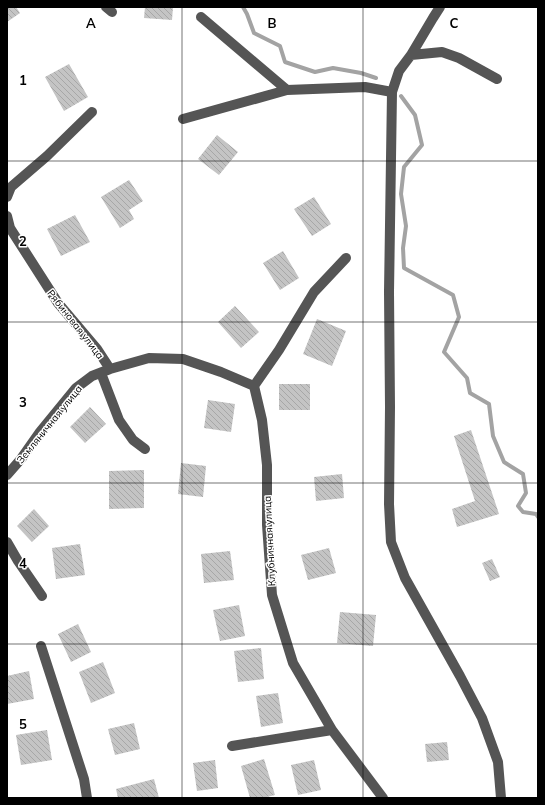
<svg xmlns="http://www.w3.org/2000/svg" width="545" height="805" viewBox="0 0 545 805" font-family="Mulish,sans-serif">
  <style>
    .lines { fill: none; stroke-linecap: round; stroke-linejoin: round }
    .stream { stroke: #a3a3a3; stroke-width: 4 }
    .building { fill: url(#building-back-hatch) }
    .minor { stroke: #555; stroke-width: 10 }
    .grid { fill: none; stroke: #000; stroke-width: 1; stroke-opacity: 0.55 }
    .labels { text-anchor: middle; stroke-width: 3; stroke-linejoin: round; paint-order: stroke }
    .street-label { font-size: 10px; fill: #000; stroke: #fff }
    .grid-label { font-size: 13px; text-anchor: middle; font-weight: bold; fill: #000; stroke: #fff; stroke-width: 3; stroke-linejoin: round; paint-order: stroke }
  </style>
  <defs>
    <pattern id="building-back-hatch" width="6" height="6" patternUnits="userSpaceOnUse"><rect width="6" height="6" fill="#c4c4c4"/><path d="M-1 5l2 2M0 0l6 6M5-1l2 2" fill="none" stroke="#a7a7a7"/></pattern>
  </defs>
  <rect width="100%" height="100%" fill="#fff"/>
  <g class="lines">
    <path class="stream" d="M243,7L247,14L254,33L280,46L285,62L315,72L333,68L361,73L376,78
      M401,96L415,115L422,145L404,167L401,194L406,226L403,248L404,268L453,295L459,317L444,352L467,378L470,393L489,404L493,436L504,462L523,474L526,493L518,506L523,512L536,514L538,517"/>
  </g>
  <path class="building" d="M7,7H16L20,13L7,22Z
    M145,7H173L172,20L144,18Z
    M69,64L88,97L64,111L45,77Z
    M217,135L238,152L219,175L198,159Z
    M129,180L143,201L129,210L134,219L120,228L101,197Z
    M314,197L331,224L312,236L294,209Z
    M75,215L90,242L61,256L47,229Z
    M283,251L299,278L280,290L263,263Z
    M235,306L259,332L241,348L218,322Z
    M317,319L346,331L332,366L303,354Z
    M279,384H310V410H279Z
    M208,400L235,404L231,432L204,428Z
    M90,407L106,424L85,443L70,427Z
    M471,430L499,514L457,527L452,509L475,501L454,436Z
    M181,463L206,466L203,497L178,494Z
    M144,470V508L109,509V471Z
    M342,474L344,498L316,501L314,477Z
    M34,509L49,526L32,542L17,526Z
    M80,544L85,575L56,579L52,548Z
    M329,548L336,573L308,580L301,555Z
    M230,551L234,580L204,583L201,554Z
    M492,559L500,577L490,581L482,563Z
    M239,605L245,636L220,641L213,610Z
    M340,612L376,615L373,646L337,643Z
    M78,624L91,652L71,662L58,634Z
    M261,648L264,679L238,682L234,651Z
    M103,662L115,693L91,703L79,672Z
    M29,671L34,699L7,704V676Z
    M278,693L283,723L261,727L256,696Z
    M134,723L140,749L115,755L108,729Z
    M47,730L52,760L21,765L16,735Z
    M447,742L449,760L427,762L425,744Z
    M264,759L275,795L263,798H250L241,766Z
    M215,760L218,788L197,791L193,763Z
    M314,760L321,790L298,795L291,765Z
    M154,779L159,798H118L116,789Z"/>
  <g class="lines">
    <path class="minor" d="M106,7L112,12
      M440,7L433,18L411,55L399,71L392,92L389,292L390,407L389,504L391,542L405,578L460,676L482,718L498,762L501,798
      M201,17L287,90
      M411,55L442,52L459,58L497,79
      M183,119L287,90L365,87L392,92
      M7,197L11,187L47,156L92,112
      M7,216L10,228L58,303L97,349L110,369
      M346,258L314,292L279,350L254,386L262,420L267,465V525L272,595L293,663L332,730L383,798
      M101,373L119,420L133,440L145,449
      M7,475L21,459L40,432L76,388L92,376L110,369L149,358L183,359L221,372L254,386
      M7,542L18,561L42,596
      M41,646L84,779L87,798
      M232,746L332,730"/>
  </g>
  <path class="grid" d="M182,7V798M363,7V798M7,161H538M7,322H538M7,483H538M7,644H538"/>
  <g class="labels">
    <g class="street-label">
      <text transform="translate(76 324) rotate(52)" y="4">Рябиновая улица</text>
      <text transform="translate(49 424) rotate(-51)" y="4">Земляничная улица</text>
      <text transform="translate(269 541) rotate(-93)" y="4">Клубничная улица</text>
    </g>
  </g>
  <g class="grid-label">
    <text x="91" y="28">A</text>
    <text x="272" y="28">B</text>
    <text x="454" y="28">C</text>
    <text x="23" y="85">1</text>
    <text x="23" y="246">2</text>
    <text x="23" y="407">3</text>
    <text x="23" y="568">4</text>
    <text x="23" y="729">5</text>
  </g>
  <rect width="545" height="805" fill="none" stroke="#000000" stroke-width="16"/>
</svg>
